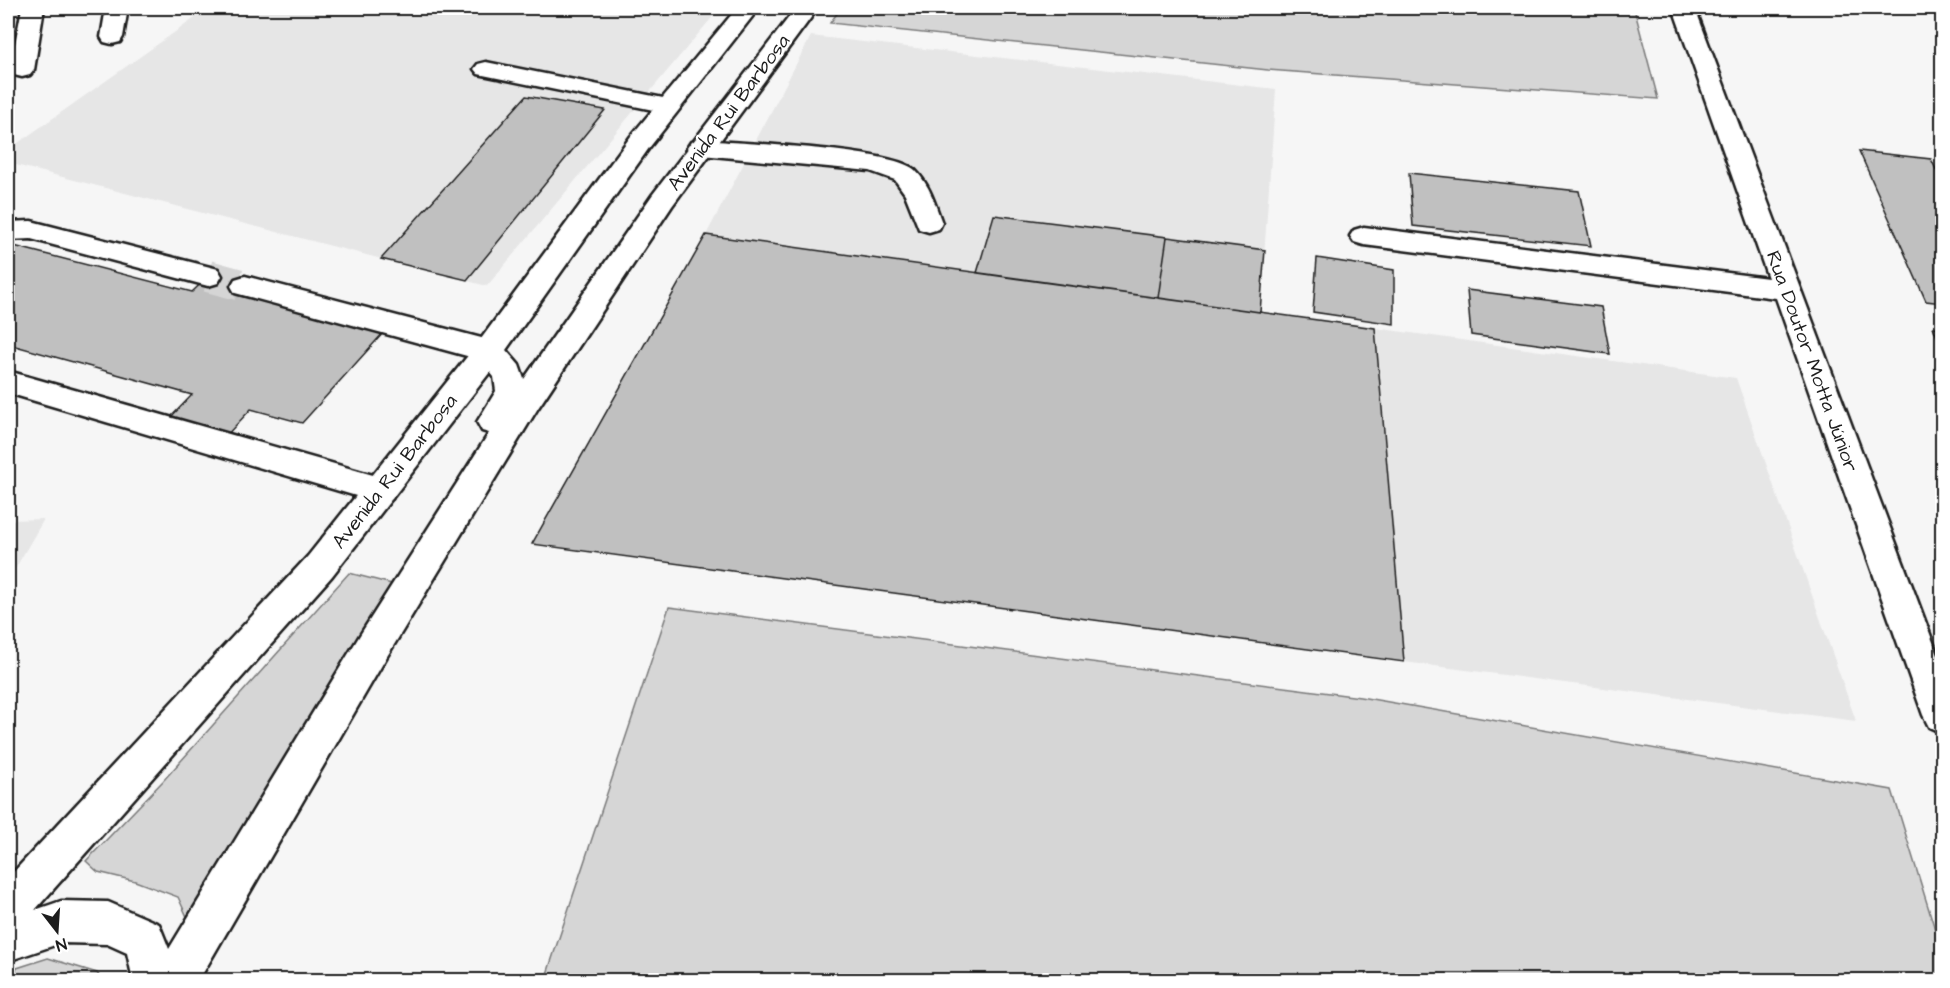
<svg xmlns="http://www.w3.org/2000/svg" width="1950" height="988" viewBox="0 0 1950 988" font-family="'Architects Daughter',sans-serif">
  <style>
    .built { fill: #e6e6e6 }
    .green { fill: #d6d6d6; stroke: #797979; stroke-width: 1.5 }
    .building { fill: #c0c0c0; stroke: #1c1c1c; stroke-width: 1.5 }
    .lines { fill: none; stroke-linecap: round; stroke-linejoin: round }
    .minor-tunnel { stroke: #d5d5d5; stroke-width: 32; stroke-dasharray: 32 16; stroke-linecap: butt }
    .minor-casing { stroke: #1c1c1c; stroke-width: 5 }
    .major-casing { stroke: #1c1c1c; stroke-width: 5 }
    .minor { fill: #fff; fill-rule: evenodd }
    .major { fill: #fff; fill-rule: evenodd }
    .labels { text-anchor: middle; stroke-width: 4.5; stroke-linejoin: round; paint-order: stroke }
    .street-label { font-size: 20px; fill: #1c1c1c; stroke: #fff }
  </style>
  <rect width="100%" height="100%" fill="#f6f6f6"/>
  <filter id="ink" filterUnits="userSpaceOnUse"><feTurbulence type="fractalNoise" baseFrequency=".0167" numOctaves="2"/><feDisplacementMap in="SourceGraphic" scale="12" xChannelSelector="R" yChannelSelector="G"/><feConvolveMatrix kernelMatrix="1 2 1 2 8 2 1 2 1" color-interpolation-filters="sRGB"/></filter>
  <g filter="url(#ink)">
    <path class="built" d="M209,8H720L487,286L8,163V150Z
      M811,36L1276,89L1260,312L706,235Z
      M1375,328L1736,378L1856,721L1404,662Z
      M44,519L8,581V520Z"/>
    <path class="green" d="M841,8H1634L1658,99L1268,70L830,23Z
      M349,573L392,584L232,845L189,921L178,897L135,881L98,872L86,861L163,781Z
      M669,607L1360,697L1892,790L1942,952V980H545Z
      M48,958L97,973L102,980H8L17,968Z"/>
    <path class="building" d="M526,96L605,110L467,280L381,259Z
      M1859,151L1931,159L1942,182V303L1926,301Z
      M1409,173L1579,191L1591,246L1413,226Z
      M994,215L1167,237L1158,298L977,273Z
      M706,235L1375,328L1404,662L532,544Z
      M1167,237L1265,250L1260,312L1158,298Z
      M10,245L192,292L217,268L253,278L237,293L385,331L302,423L251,409L224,438L166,422L192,395L8,344V247Z
      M1317,258L1394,270V324L1313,312Z
      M1467,290L1601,307L1610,354L1471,335Z
      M1933,327L1942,328V349Z"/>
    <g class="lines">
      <path class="minor-tunnel" d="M208,276L245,286"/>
      <g class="minor-casing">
        <path id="minor" d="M22,8H44L34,70L30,75L22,77L14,75L10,70Z
          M106,8H128L123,37L120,42L112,44L104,42L101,37Z
          M1673,8H1695L1942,666V733L1929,727L1923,715L1776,298L1364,245L1354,242L1350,236L1354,230L1364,227L1768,278Z
          M486,62L668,99L677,101L680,106L677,111L668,113L478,74L474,69L478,64Z
          M700,140C737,143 893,149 915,170C930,185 935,204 942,223L939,229L929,232L919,229L905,194L895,180L870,171L691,154L687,148L691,142Z
          M31,221L218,269L222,276L218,283L208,286L31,239L8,240V222Z
          M245,276L489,340L500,343L504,351L500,359L489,362L235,293L231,286L235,279Z
          M8,371L380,477L392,481L396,490L392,499L380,503L8,393Z"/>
      </g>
      <g class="major-casing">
        <path id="major" d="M737,8H759L649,148L506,350L519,365L524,379L653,194L796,8H818L672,206L538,408L386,658L199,980H133L127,953L107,944L61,943L8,961V878L308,556L478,343L631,136ZM490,372L494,377L496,391L477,422L482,431L489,433L360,635L169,949L159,924L108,902L61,901L35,910L332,576Z"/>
      </g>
      <use href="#minor" class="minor"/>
      <use href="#major" class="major"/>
    </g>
  </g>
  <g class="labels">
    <g class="street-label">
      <text transform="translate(728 112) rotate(-53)" y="7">Avenida Rui Barbosa</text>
      <text transform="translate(1813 361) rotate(70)" y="7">Rua Doutor Motta Júnior</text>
      <text transform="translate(394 471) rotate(-52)" y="7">Avenida Rui Barbosa</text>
    </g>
  </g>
  <rect width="1950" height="988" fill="none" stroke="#fff" stroke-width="30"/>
  <rect x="15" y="15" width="1920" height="958" fill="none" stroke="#1c1c1c" stroke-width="2" filter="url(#ink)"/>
  <g transform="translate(57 931) rotate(163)" stroke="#ffffff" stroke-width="4.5" paint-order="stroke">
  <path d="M0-4.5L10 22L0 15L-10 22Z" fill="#1c1c1c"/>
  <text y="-9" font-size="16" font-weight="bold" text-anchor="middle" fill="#1c1c1c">N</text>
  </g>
</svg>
